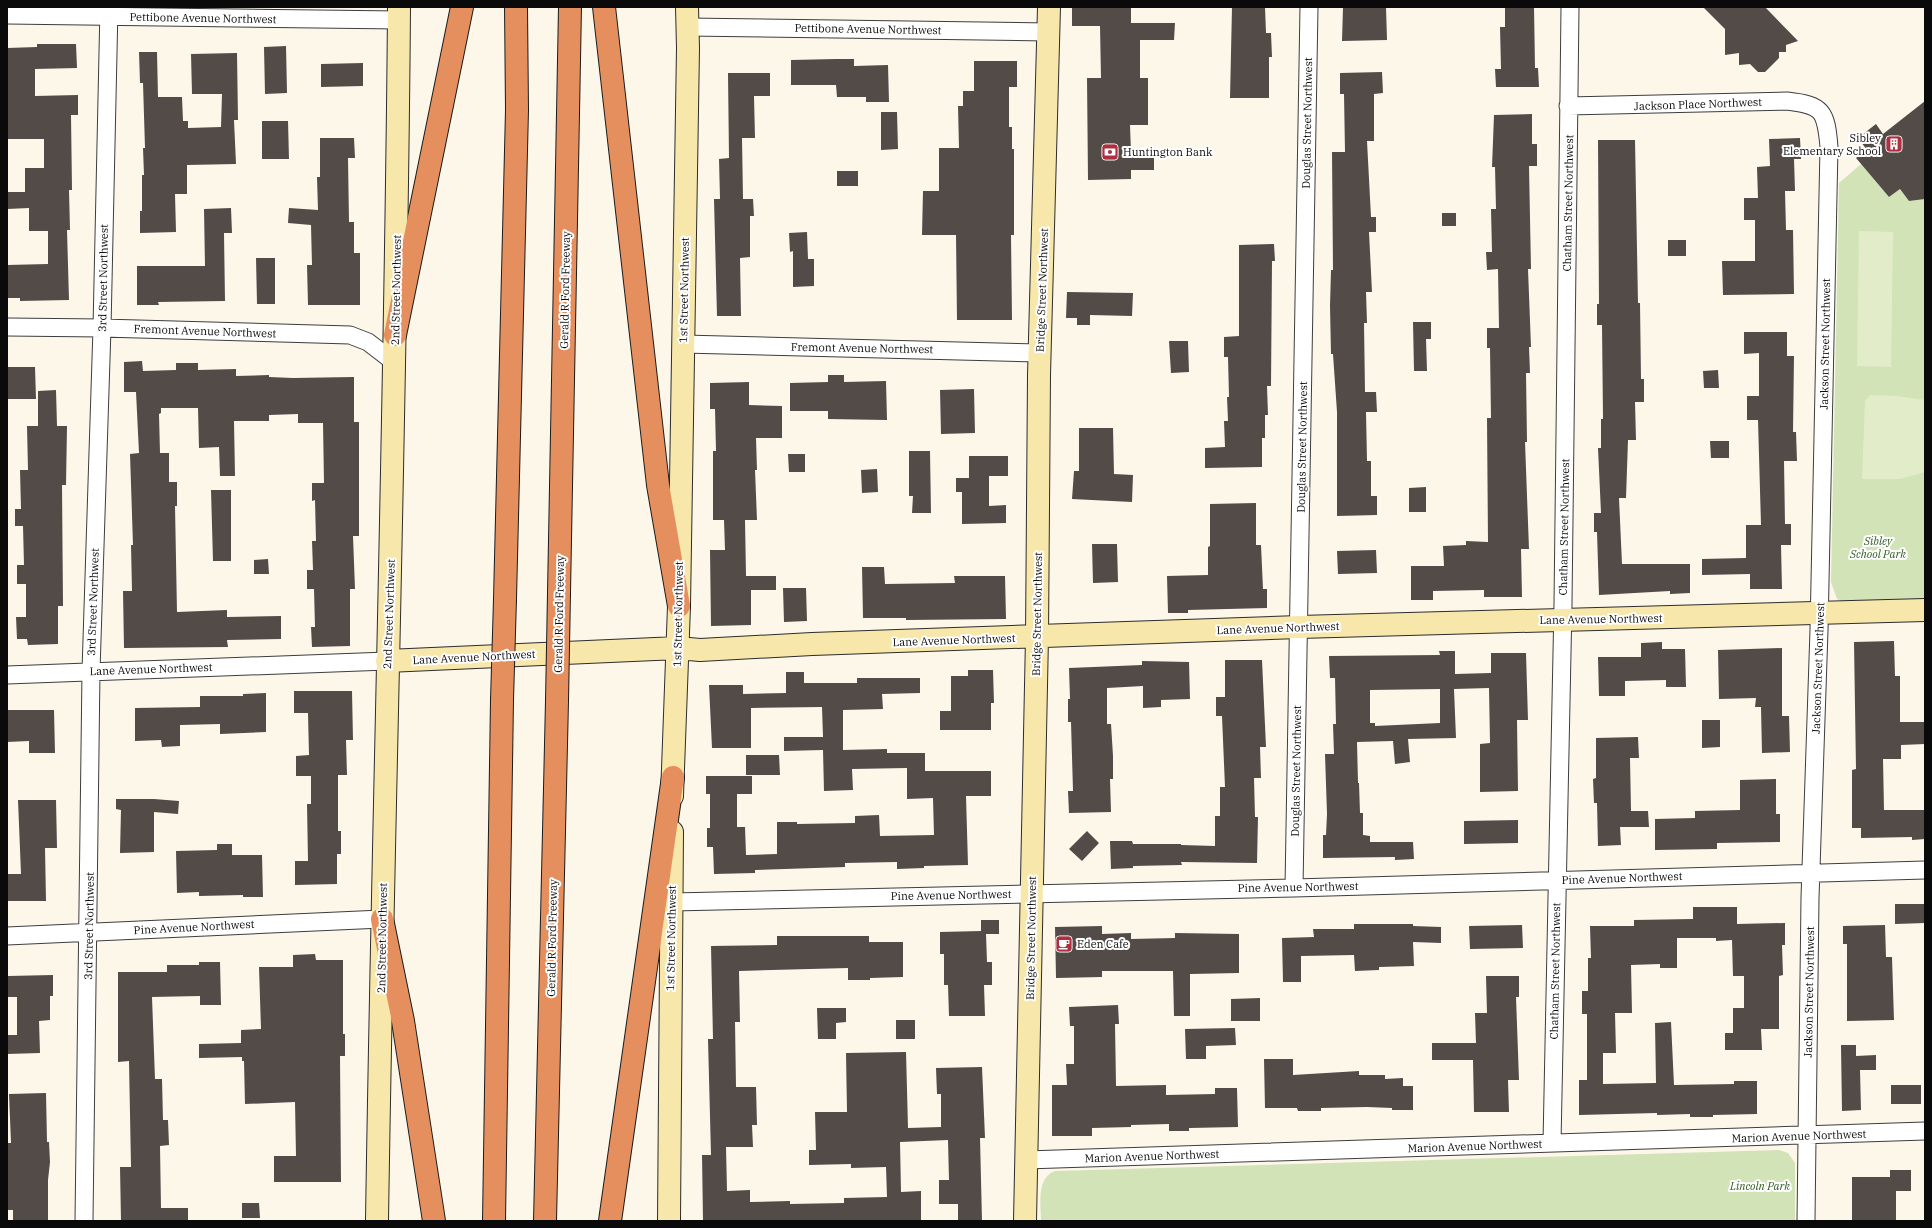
<svg xmlns="http://www.w3.org/2000/svg" width="1932" height="1228" viewBox="0 0 1932 1228" font-family="'IBM Plex Serif',serif">
  <style>
    .green { fill: #d2e3b7 }
    .pitch { fill: #e3ecc8 }
    .building { fill: #524b48; fill-rule: evenodd }
    .lines { fill: none; stroke-linecap: round; stroke-linejoin: round }
    .street-casing { stroke: #3d3d3d; stroke-width: 19 }
    .secondary-casing { stroke: #2c2c2c; stroke-width: 24 }
    .highway-casing { stroke: #1b1b1b; stroke-width: 24 }
    .street { stroke: #fff; stroke-width: 17 }
    .secondary { stroke: #f7e7aa; stroke-width: 22 }
    .highway { stroke: #e68f5e; stroke-width: 22 }
    .highway-bridge-casing { stroke: #1b1b1b; stroke-width: 24; stroke-linecap: butt }
    .highway-bridge { stroke: #e68f5e; stroke-width: 22 }
    .labels { text-anchor: middle; stroke-width: 4; stroke-linejoin: round; paint-order: stroke }
    .street-label { font-size: 11px; fill: #0a0a0a; stroke: #fff }
    .poi-label { font-size: 11px; fill: #0a0a0a; stroke: #fff; text-anchor: start }
    .park-label { font-size: 11px; font-style: italic; fill: #335b22; stroke: #fff }
  </style>
  <rect width="100%" height="100%" fill="#fdf7ea"/>
  <path class="green" d="M1861,164L1889,197L1900,189L1909,201L1925,199V599L1841,601L1837,599L1831,582L1839,183Z
    M1779,1150L1788,1153L1795,1163V1221H1041C1041,1205 1036,1178 1055,1171Z"/>
  <path class="pitch" d="M1859,231L1893,232L1891,367L1857,366Z
    M1870,395L1897,396L1925,400V472L1900,479H1862L1865,401Z"/>
  <path class="building" d="M1072,7H1131V23H1175L1174,40H1140V78H1148V125H1130L1131,153H1154V170H1131V179L1088,180L1087,78H1101L1100,26H1072Z
    M1232,7H1265L1266,33H1271L1272,57H1269V98H1230Z
    M1343,7H1386L1387,40L1342,41Z
    M1505,7H1534L1535,68H1538L1539,87H1496L1495,69H1501L1500,27H1505Z
    M1703,7H1765L1798,41L1786,45V52H1779V58L1765,72H1758L1750,64L1739,65V53L1725,55V29Z
    M37,44H76L77,68L35,69V96L78,95V115H71L72,190H69L70,230H67L69,300L20,301V298H7V265L48,264V231H29V208L7,209V192H25V168H44V139H7V48L37,47Z
    M286,46L287,93L265,94L264,47Z
    M139,52H157L158,97H182L183,121H188V128L221,127L222,94H192L191,54L237,53L238,120H234L236,164L187,165V194H175L176,232L140,233V211H142V175H144L143,148H145L143,83H140Z
    M836,59H854V66L888,65L889,102H866V97H837L836,85H791V60Z
    M974,61H1017V87H1009V127H1012V149H1014V235H1011L1012,320H957L956,235H922L923,191H939V148H959L958,106H963V91H974Z
    M363,63V86L321,87V64Z
    M1382,72L1383,93L1374,94V141H1367L1371,217H1376V232H1369L1372,292H1366L1367,323H1364L1365,392H1376L1377,412H1366L1367,461H1371V496H1377V515L1337,516V412L1333,354H1331L1330,306L1331,270H1333L1332,152H1345L1344,94H1340V73Z
    M728,73H770V96H754L755,138H742L743,199H753L754,216H750V257L740,258L741,316H717L714,199H720L719,159L729,158Z
    M1925,101V199L1909,201L1900,189L1889,197L1856,158L1867,150L1858,138L1876,124L1883,134Z
    M881,112H897L898,149L881,150Z
    M1532,114V144H1537V166H1529L1531,269H1528L1531,347H1529L1530,373H1526L1527,442H1525L1529,549H1521L1522,597H1484V590L1433,591V600H1411V566H1444L1443,546L1466,545V541L1488,542L1487,418H1491L1490,348H1487V328H1499L1498,269L1487,270L1486,252H1492L1491,209H1496L1495,167H1492L1494,115Z
    M262,121H288L289,159H262Z
    M320,138H354L355,158H348L349,222H354V253H360V305H308L307,265H312L311,225L288,223L289,208L318,210L317,177H320Z
    M1800,138L1801,159H1794L1795,191H1785L1786,230H1793L1794,294L1723,295L1722,261H1755V220H1744V198H1758L1757,167L1770,166L1769,139Z
    M1598,140H1635L1638,303H1640L1641,379H1644V402H1635L1636,440H1628L1626,498H1619L1622,564H1690V593L1670,594V591L1599,595L1597,532H1594V513H1601L1598,448H1601V419H1603L1602,325H1597V304H1599Z
    M837,171H858V186H837Z
    M231,208L232,233H224L225,301L158,302L159,305H137V266H205L204,209Z
    M1442,213H1456V226H1442Z
    M807,232L808,259H814V286L793,287V251L790,252L789,233Z
    M1668,240H1686V256H1668Z
    M1274,244L1275,261H1272L1271,386H1267L1268,415H1265V438H1262V467L1205,468V448L1225,447L1224,421H1228L1227,397H1229L1228,357H1224V337L1239,336V245Z
    M256,258H275V304H257Z
    M1067,292L1133,293L1132,316L1090,315V325H1077V318H1066Z
    M1413,322H1431V339H1426L1427,371H1414Z
    M1744,332H1787V356H1794L1793,432H1796L1797,461H1784L1785,524H1791V545H1781L1782,589H1750V574L1702,575V559L1746,558V525H1761L1758,420H1747V396H1759V353L1744,354Z
    M1169,341H1188L1189,372L1171,373Z
    M142,361L143,371L176,370V363H198V370L236,369V376L269,375V377L293,378L354,377V422H359V536H353L355,589H350V646L312,647L311,627H315L314,589H307V570H313L312,541H316L315,500L312,501V483H324L323,423H298V414L269,415V421H234L235,476H220L219,447L199,448L198,408H161V413L159,414L160,453H169V482H177V506H175L177,612L227,610V617L281,616V639L227,640L228,647L124,648L123,591H132L131,545H133L130,454L139,453L136,392H124V362Z
    M7,367H35L36,399H7Z
    M1718,370L1719,388H1704L1703,371Z
    M828,375H844V382L886,381L887,420L828,419V411H790V383L828,382Z
    M749,382V405L782,406V438H756L757,470H755L757,520H745L746,576H776V590H751V625L711,626L710,550H725L724,520H713V451H716L715,409H710V383Z
    M974,389L975,433L941,434L940,390Z
    M56,390L57,426H67L66,485H62L63,606H58V644L28,645L27,639H17L16,617H26V584H17V565H24L23,526H15V509H21L20,470H28L27,426H38V391Z
    M1079,428H1113L1114,474L1133,475L1132,502L1072,499L1074,471H1079Z
    M1710,441H1729V458H1711Z
    M909,451H930L931,513H912L913,496H909Z
    M788,454H805V472H789Z
    M969,456H1008V476H989V506L1006,505V523L962,524V492H956V478H969Z
    M877,469L878,492L862,493L861,470Z
    M1426,487V512H1409V488Z
    M211,490H231V561H213Z
    M1256,503V545H1261L1263,589H1267V608L1188,610V613H1168L1167,576L1208,575V547L1210,546V504Z
    M1092,544H1117L1118,582L1093,583Z
    M1376,550L1377,573L1338,574L1337,551Z
    M268,559L269,574H254V560Z
    M862,567H884L885,584L955,583L954,576H1005L1006,619L906,620V618H863Z
    M783,588H806L807,621L784,622Z
    M1894,641L1895,676H1900V722H1925V744L1901,745V759H1883L1884,810H1925V839L1912,840V837L1861,838V828H1852V770L1856,769L1854,642Z
    M1662,642V649H1685L1686,687H1666V680L1625,681V696H1599L1598,657H1641V643Z
    M1782,648V716H1789L1790,752L1762,753L1761,707H1755L1756,698L1719,699L1718,650Z
    M1439,651H1455V674L1491,673V653H1526L1528,720H1517L1518,791L1480,792V744L1490,743L1489,688L1454,689L1456,738L1408,739L1410,762L1395,764L1393,741L1357,742L1358,783H1359L1360,813H1363V835L1370,836V842H1413L1414,859L1395,860V857L1323,858V835H1326L1327,814L1325,754H1334L1333,724H1336L1335,678H1330L1329,656L1440,655ZM1440,689V723L1375,726V723H1370V690Z
    M1225,660H1262L1266,747H1260L1261,778H1254L1255,817H1258L1257,863L1181,862L1182,865L1133,866V868L1111,869L1110,841H1132L1133,844H1181V845L1215,846V816H1220V787H1225L1222,716H1216V697H1225Z
    M1142,661L1189,662L1190,699L1161,700V707L1143,708V686L1107,688V724H1111L1113,756V779H1110L1111,812L1069,813L1068,791H1073L1071,722H1068V699H1070L1069,668L1142,665Z
    M968,670H993L994,703H991V730H940V711H951V676H968Z
    M786,672H804V683H857V678H920V693L882,694L883,709L843,710V750L887,749V753H925V771H991V796H966L968,865L924,866V868L897,869V862L845,863V867L755,870V873L714,874L713,847H707V828H710V794H706V776H752V794H737V827H745L746,855L777,854V822H797V824L855,823V816L879,815L880,836L934,835L933,798L907,799V768L852,769L853,790L824,791L823,750L784,751V737H823L822,707L751,708V748H712L709,685H743V694L786,693Z
    M294,691H352L353,740H346L347,775H338V831H341V854H337V884L295,885V861H308L307,804H311V776H296V756L309,755L308,713H294Z
    M266,693V732L220,734V724L180,725V746L162,747L161,740L135,741V708L200,707V696H243V694Z
    M7,710H54L55,753H29V741L7,742Z
    M1702,720H1720V747L1702,748Z
    M1638,737L1639,758H1630L1631,811H1648L1649,827H1620L1621,845L1598,846L1597,803H1594L1593,779L1596,778V738Z
    M746,755H779L780,775H746Z
    M1776,779V814H1780V842L1717,843V849L1655,850V819L1695,818V811L1740,810V780Z
    M116,799H154L179,801L178,814L154,812V852L120,853L121,810L116,809Z
    M18,800H56L57,848H45L46,901H7V874H21Z
    M1518,820V843L1464,844V821Z
    M1087,831L1099,843L1082,861L1069,849Z
    M217,844H232V855H262L263,897H243V895L199,896V892L177,893L176,851L217,850Z
    M1895,904H1925V923L1895,924Z
    M1693,907H1737V924L1785,923V945H1782L1783,975L1779,976V1029H1761L1762,1050H1725V1033H1733V1008H1744V976H1733L1732,940L1716,941V938H1677V968H1660V964L1631,965L1632,1013H1615L1616,1053H1603V1084L1656,1083L1655,1023L1671,1022L1674,1085L1734,1084V1081H1757V1114L1713,1115V1117H1690V1114L1657,1115V1113L1579,1115V1080H1587V1014H1582V991H1588V958H1591L1590,926H1634V920L1693,919Z
    M981,920H999V934H986L987,962H992V985H984L985,1016H949L948,985H944V954H940V932L981,931Z
    M1354,924H1413V926L1441,927V943L1413,942L1414,966L1379,967V970L1355,971L1354,955L1301,956V982H1283L1282,938L1314,937L1313,929H1354Z
    M1522,925L1523,948L1470,949L1469,926Z
    M1885,925L1886,957H1892L1894,1020L1847,1021V944H1843V926Z
    M1102,926V934L1131,933V939L1175,938V933L1239,934V973L1190,974V1016H1174L1173,971H1102V977L1056,978L1055,927Z
    M777,936H869V942H903V977L870,978V980H848V968L739,971L740,1022H735L736,1087H756L757,1125H752L753,1147H726L727,1191L750,1190V1202L790,1201V1204L844,1203V1198L887,1197L886,1167L851,1168V1164L809,1165V1150H816L815,1112H847L846,1053L906,1052L908,1128L941,1127V1094H937L936,1068L982,1067L985,1138H980L982,1221H958V1204H939V1180H949L948,1140L900,1142L901,1192L921,1191V1221H703L702,1155H711L708,1039H713L711,946L777,945Z
    M315,954L316,960H343V1034H345V1056H340L341,1182H274V1156H296L295,1102L245,1104L244,1061H242V1057L199,1058V1044L241,1043V1030L261,1029L259,967H293V955Z
    M199,962H220L221,1005H200V996L152,997L155,1079H162L163,1120H168L169,1145L160,1146L161,1208H188V1221H121L120,1167H131L129,1061L118,1062V972H167V965H199Z
    M53,975V996H50V1020L39,1021L40,1053L7,1054V1035H17V997H8V976Z
    M1486,976H1519V997H1516L1519,1080H1508L1509,1112H1474L1473,1060H1432V1043H1476L1475,1013H1487Z
    M1260,998V1021H1231V999Z
    M1118,1005L1119,1024H1115L1116,1086L1166,1085V1095L1215,1094V1088H1237L1238,1127L1189,1128V1131H1169V1124L1131,1125V1127L1092,1128V1136H1052V1085H1067L1066,1064H1074V1026H1070L1069,1007Z
    M817,1008H846V1022L836,1023V1039H818Z
    M896,1020H915V1039H896Z
    M1235,1028L1236,1045L1206,1046V1059H1186L1185,1029Z
    M1841,1045H1856V1056L1876,1055V1070H1860L1861,1110L1842,1111Z
    M1264,1059H1293V1075L1359,1071V1075H1385V1079L1403,1078V1086H1413V1110H1392V1108L1367,1107L1321,1108V1111H1298L1297,1108H1265Z
    M1891,1085H1921V1104H1891Z
    M46,1093L47,1142H49L50,1162L48,1180V1221H13V1210H7V1143H11L9,1094Z
    M1890,1170H1911V1191H1896V1221H1852V1177H1890Z
    M242,1203H259L260,1218H242Z"/>
  <g class="lines">
    <g class="street-casing">
      <path id="street" d="M7,15L399,20
        M687,27L1048,32
        M1568,106L1787,101C1823,105 1826,111 1829,147L1819,630L1810,898L1806,1221
        M7,327L102,328L350,335L368,342L394,362
        M683,344L1040,353
        M7,675L387,661
        M1294,888L1309,7
        M672,902L1294,888L1925,870
        M7,936L382,919
        M1552,1143L1563,604L1570,7
        M1026,1160L1925,1131
        M84,1221L91,671L102,328L109,7"/>
    </g>
    <g class="secondary-casing">
      <path id="secondary" d="M387,661L678,648L700,650L812,644L1299,627L1925,610
        M672,796L679,606L688,48L687,7
        M377,1221C383,816 396,412 399,7
        M669,1221L672,832
        M1025,1221L1037,637L1039,375L1049,7"/>
    </g>
    <g class="highway-casing">
      <path id="highway" d="M604,7L658,485L679,606
        M395,335L462,7
        M559,593L570,7
        M505,599L517,110L516,7
        M382,919L403,1021L434,1221
        M494,1221L502,700
        M545,1221L557,701
        M610,1221L673,777"/>
    </g>
    <use href="#street" class="street"/>
    <use href="#secondary" class="secondary"/>
    <use href="#highway" class="highway"/>
    <g class="highway-bridge-casing">
      <path id="highway-bridge" d="M502,700L505,599
        M557,701L559,593"/>
    </g>
    <use href="#highway-bridge" class="highway-bridge"/>
  </g>
  <defs>
    <g id="building-square" transform="scale(0.9)"><rect x="-9" y="-9" width="18" height="18" rx="4" fill="#ac3042" stroke="#fff"/><path d="M-4-6H4V6H1V3H-1V6H-4ZM-2.5-4.3h1.7v1.8h-1.7ZM.8-4.3h1.7v1.8H.8ZM-2.5-1h1.7V.8h-1.7ZM.8-1h1.7V.8H.8Z" fill="#fff"/></g>
    <g id="bank-square" transform="scale(0.9)"><rect x="-9" y="-9" width="18" height="18" rx="4" fill="#ac3042" stroke="#fff"/><path d="M-6-4H6V4H-6ZM0-2.3a2.3 2.3 0 1 0 0 4.6a2.3 2.3 0 1 0 0-4.6Z" fill="#fff"/></g>
    <g id="cafe-square" transform="scale(0.9)"><rect x="-9" y="-9" width="18" height="18" rx="4" fill="#ac3042" stroke="#fff"/><path d="M-5.5-4.5H6V0H3Q3 3.5 0 3.5H-2.5Q-5.5 3.5-5.5 0ZM3-3.2v2h1.7v-2ZM-6 4.5H4V6H-6Z" fill="#fff"/></g>
  </defs>
  <g fill-rule="evenodd">
    <use href="#building-square" x="1894" y="144"/>
    <use href="#bank-square" x="1110" y="152"/>
    <use href="#cafe-square" x="1064" y="944"/>
  </g>
  <g class="labels">
    <g class="street-label">
      <text transform="translate(203 18) rotate(1)" y="4">Pettibone Avenue Northwest</text>
      <text transform="translate(868 29) rotate(1)" y="4">Pettibone Avenue Northwest</text>
      <text transform="translate(1698 104) rotate(-2)" y="4">Jackson Place Northwest</text>
      <text transform="translate(1307 123) rotate(-89)" y="4">Douglas Street Northwest</text>
      <text transform="translate(1568 203) rotate(-89)" y="4">Chatham Street Northwest</text>
      <text transform="translate(103 278) rotate(-89)" y="4">3rd Street Northwest</text>
      <text transform="translate(396 290) rotate(-89)" y="4">2nd Street Northwest</text>
      <text transform="translate(565 290) rotate(-89)" y="4">Gerald R Ford Freeway</text>
      <text transform="translate(684 290) rotate(-89)" y="4">1st Street Northwest</text>
      <text transform="translate(1042 290) rotate(-88)" y="4">Bridge Street Northwest</text>
      <text transform="translate(205 331) rotate(2)" y="4">Fremont Avenue Northwest</text>
      <text transform="translate(1825 344) rotate(-89)" y="4">Jackson Street Northwest</text>
      <text transform="translate(862 348) rotate(1)" y="4">Fremont Avenue Northwest</text>
      <text transform="translate(1302 447) rotate(-89)" y="4">Douglas Street Northwest</text>
      <text transform="translate(1564 527) rotate(-89)" y="4">Chatham Street Northwest</text>
      <text transform="translate(93 602) rotate(-88)" y="4">3rd Street Northwest</text>
      <text transform="translate(389 614) rotate(-88)" y="4">2nd Street Northwest</text>
      <text transform="translate(559 614) rotate(-89)" y="4">Gerald R Ford Freeway</text>
      <text transform="translate(678 614) rotate(-89)" y="4">1st Street Northwest</text>
      <text transform="translate(1037 614) rotate(-89)" y="4">Bridge Street Northwest</text>
      <text transform="translate(1601 619) rotate(-1)" y="4">Lane Avenue Northwest</text>
      <text transform="translate(1278 628) rotate(-2)" y="4">Lane Avenue Northwest</text>
      <text transform="translate(954 640) rotate(-2)" y="4">Lane Avenue Northwest</text>
      <text transform="translate(474 657) rotate(-3)" y="4">Lane Avenue Northwest</text>
      <text transform="translate(1818 668) rotate(-88)" y="4">Jackson Street Northwest</text>
      <text transform="translate(151 669) rotate(-2)" y="4">Lane Avenue Northwest</text>
      <text transform="translate(1296 771) rotate(-89)" y="4">Douglas Street Northwest</text>
      <text transform="translate(1622 878) rotate(-2)" y="4">Pine Avenue Northwest</text>
      <text transform="translate(1298 887) rotate(-1)" y="4">Pine Avenue Northwest</text>
      <text transform="translate(951 895) rotate(-1)" y="4">Pine Avenue Northwest</text>
      <text transform="translate(89 926) rotate(-89)" y="4">3rd Street Northwest</text>
      <text transform="translate(194 927) rotate(-3)" y="4">Pine Avenue Northwest</text>
      <text transform="translate(382 938) rotate(-89)" y="4">2nd Street Northwest</text>
      <text transform="translate(552 938) rotate(-89)" y="4">Gerald R Ford Freeway</text>
      <text transform="translate(671 938) rotate(-89)" y="4">1st Street Northwest</text>
      <text transform="translate(1031 938) rotate(-89)" y="4">Bridge Street Northwest</text>
      <text transform="translate(1555 971) rotate(-89)" y="4">Chatham Street Northwest</text>
      <text transform="translate(1809 992) rotate(-89)" y="4">Jackson Street Northwest</text>
      <text transform="translate(1799 1136) rotate(-2)" y="4">Marion Avenue Northwest</text>
      <text transform="translate(1475 1146) rotate(-2)" y="4">Marion Avenue Northwest</text>
      <text transform="translate(1152 1156) rotate(-2)" y="4">Marion Avenue Northwest</text>
    </g>
    <g class="poi-label">
      <text x="1881" y="142" text-anchor="end">Sibley<tspan x="1881" dy="13">Elementary School</tspan></text>
      <text x="1123" y="156">Huntington Bank</text>
      <text x="1077" y="948">Eden Cafe</text>
    </g>
    <g class="park-label">
      <text x="1878" y="545">Sibley<tspan x="1878" dy="13">School Park</tspan></text>
      <text x="1760" y="1190">Lincoln Park</text>
    </g>
  </g>
  <rect width="1932" height="1228" fill="none" stroke="#0a0a0a" stroke-width="16"/>
</svg>
